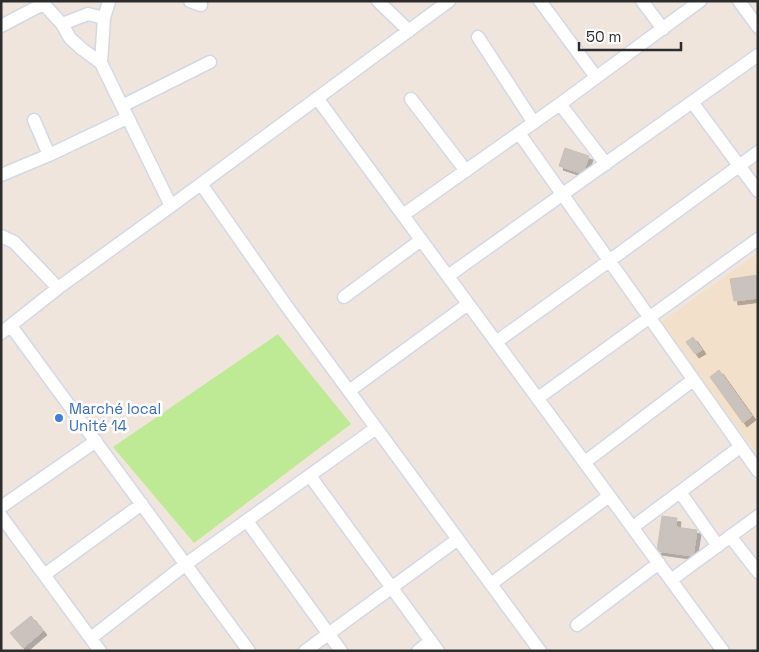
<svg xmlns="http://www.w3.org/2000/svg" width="759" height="652" viewBox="0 0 759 652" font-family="'Space Grotesk',sans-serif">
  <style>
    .education { fill: #f2e0cb }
    .green { fill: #beea95 }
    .building { fill: #cac2bd; stroke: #cbc0b6; filter: url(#shadow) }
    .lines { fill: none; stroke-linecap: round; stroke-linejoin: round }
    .minor-casing { stroke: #d2d9e6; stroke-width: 15 }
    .minor { stroke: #fff; stroke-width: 12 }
    .shop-dot { fill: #3f7fe0; stroke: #fff; stroke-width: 2 }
    .labels { text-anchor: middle; stroke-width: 5; stroke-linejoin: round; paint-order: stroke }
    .shop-label { font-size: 15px; fill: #366cbe; stroke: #fff; text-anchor: start }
  </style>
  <defs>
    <filter id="shadow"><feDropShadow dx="4" dy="4" stdDeviation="0" flood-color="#0004"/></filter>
  </defs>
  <rect width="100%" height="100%" fill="#efe5dd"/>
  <path class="education" d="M758,253V455L660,323Z"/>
  <path class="green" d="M278,334L351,424L194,543L113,447Z"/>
  <path class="building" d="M565,148L589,156L583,174L559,166Z
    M758,275V298L734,301L730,279Z
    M693,337L702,350L695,354L686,342Z
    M719,370L752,416L743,423L710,377Z
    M662,516L677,518L676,527L697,530L693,556L657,551Z
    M31,616L43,631L23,648L10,633Z"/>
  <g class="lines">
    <g class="minor-casing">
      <path id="minor" d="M41,1L62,24L70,38L82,49L101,63L171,206
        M190,1L201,5
        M378,1L409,31
        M540,1L596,77
        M642,1L663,29
        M739,1L758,27
        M62,24L88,14L104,18
        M1,26L43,4
        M478,37L534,123
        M101,63L104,18L109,1
        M317,98L723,651
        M411,99L466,171
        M692,102L758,191
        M560,104L606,164
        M122,106L210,62
        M34,120L49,155
        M519,133L758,471
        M1,175L49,155L127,118
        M201,184L285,304L540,651
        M403,215L560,104L700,1
        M1,236L14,242L58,288
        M448,276L758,55
        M344,297L421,240
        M11,326L249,651
        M1,333L58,288L171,206L449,1
        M496,342L609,261L758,152
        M349,391L468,304
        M538,398L758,239
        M585,462L693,380
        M310,476L438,651
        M680,492L718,546
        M1,507L96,441
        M1,516L100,651
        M247,521L341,651
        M633,527L740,447
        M730,536L758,572
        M44,575L142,504
        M671,580L758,516
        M491,584L609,496
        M577,625L659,563
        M91,638L186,564L376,428
        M305,651L458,539
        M418,651L431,641"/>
    </g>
    <use href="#minor" class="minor"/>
  </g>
  <circle class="shop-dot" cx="59" cy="418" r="5"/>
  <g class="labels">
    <g class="shop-label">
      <text x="69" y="414">Marché local<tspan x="69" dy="17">Unité 14</tspan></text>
    </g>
  </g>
  <rect width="759" height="652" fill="none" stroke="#2c2c2c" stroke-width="5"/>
  <path d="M579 42v8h102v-8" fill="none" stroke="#2c2c2c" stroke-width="2.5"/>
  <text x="586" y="42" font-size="15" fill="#2c2c2c" stroke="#ffffff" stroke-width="4" paint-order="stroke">50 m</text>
</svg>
